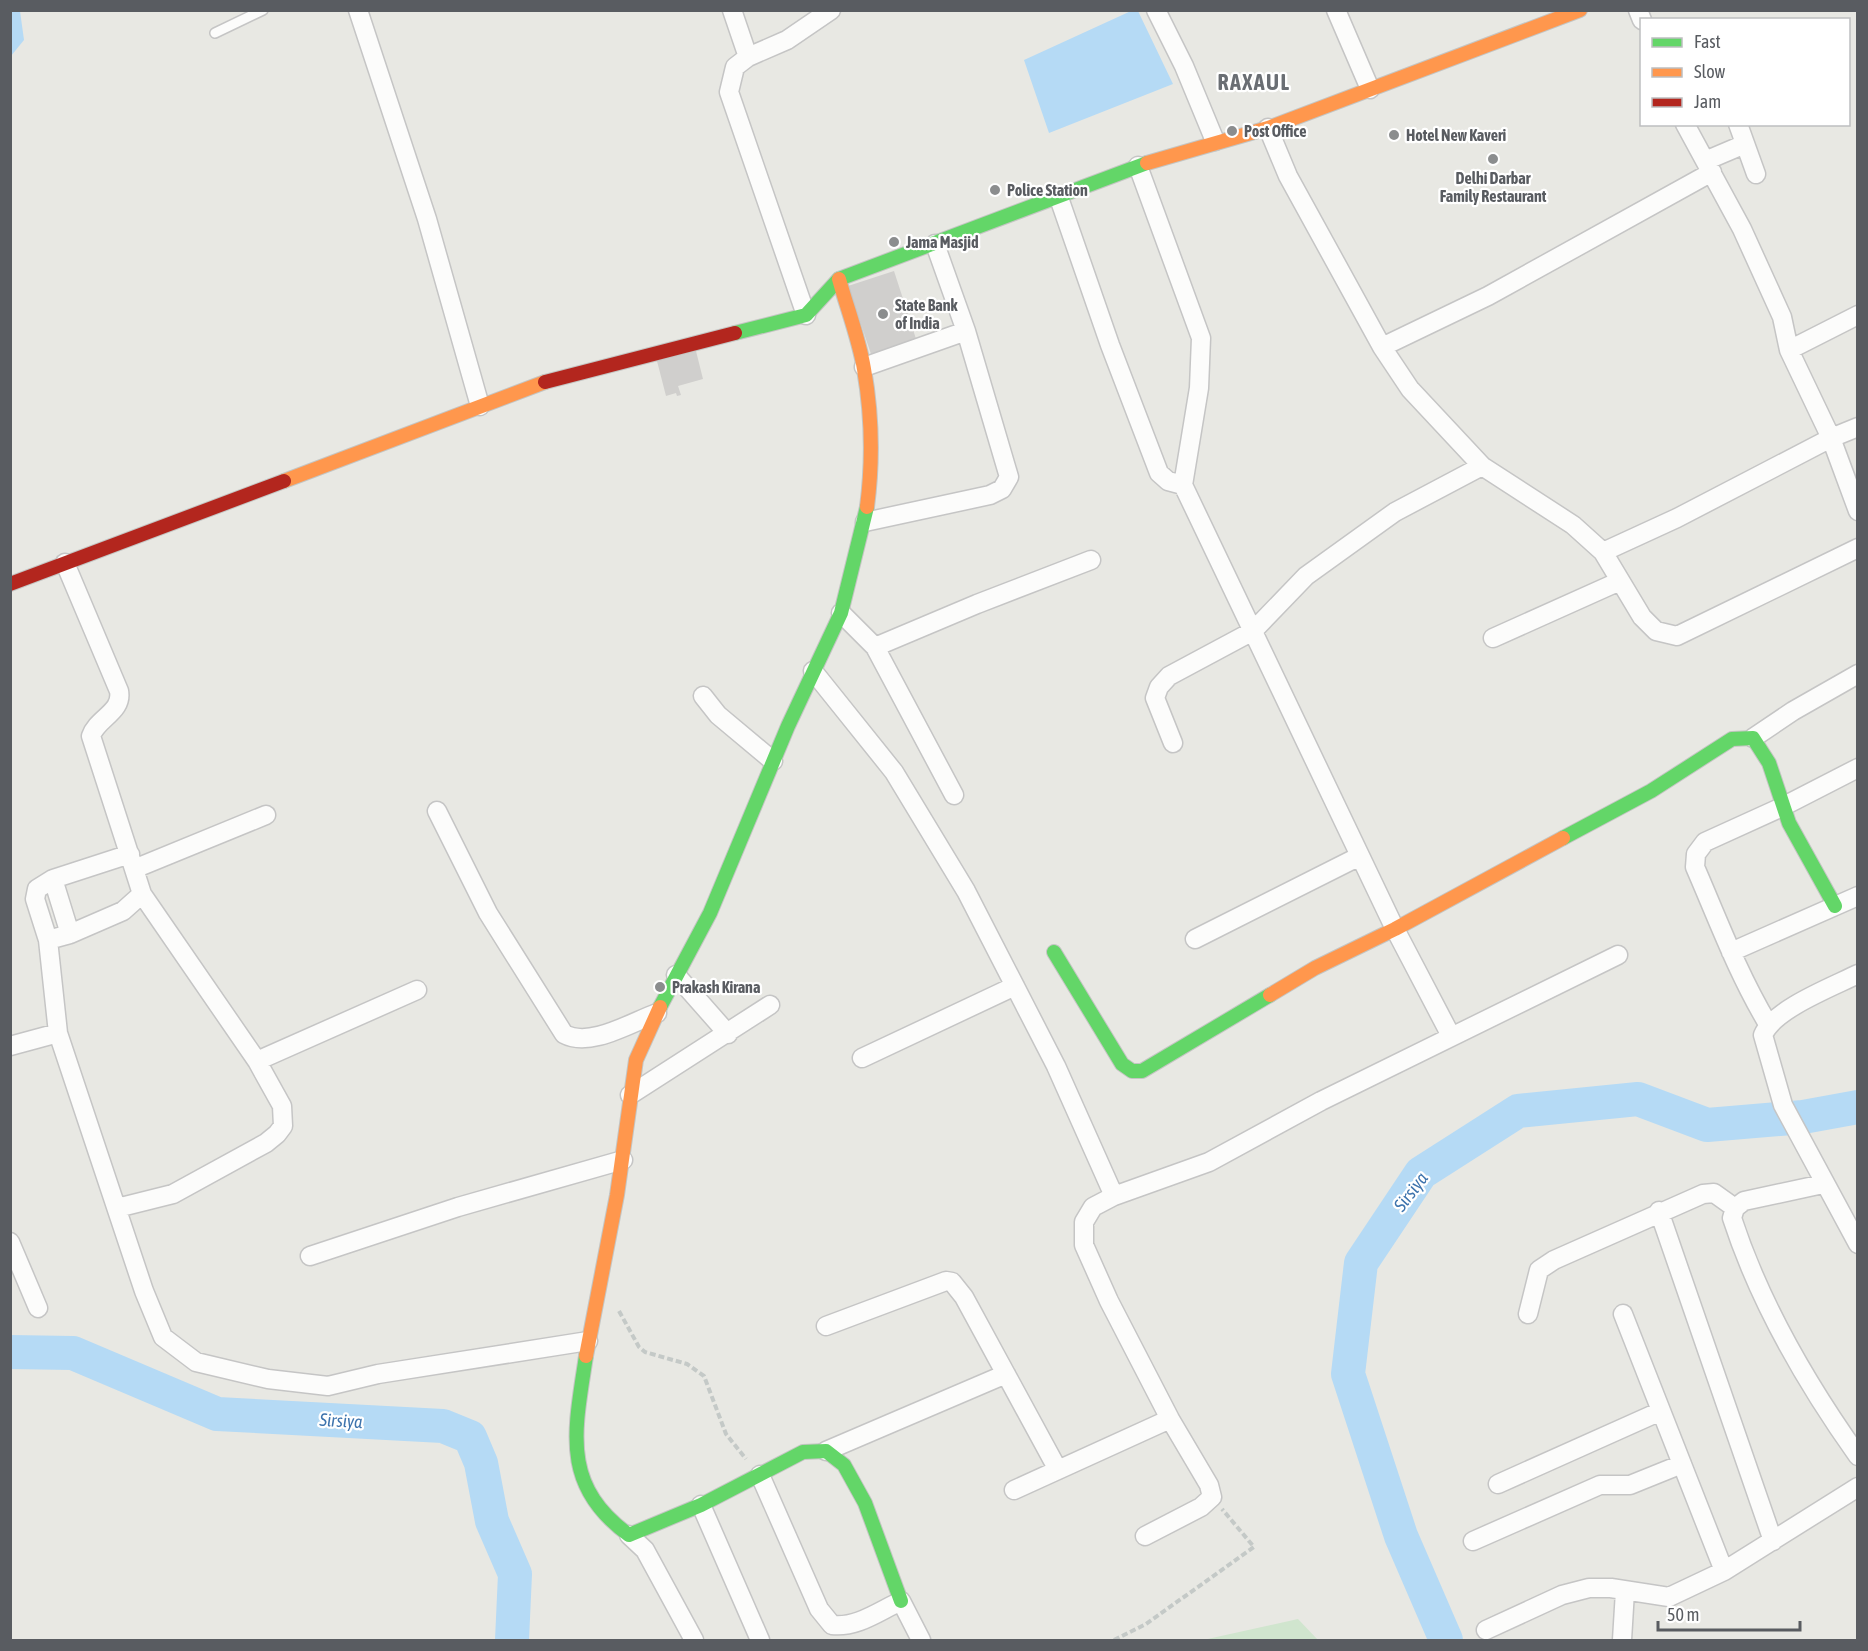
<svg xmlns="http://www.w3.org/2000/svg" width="1868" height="1651" viewBox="0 0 1868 1651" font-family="'Asap Condensed',sans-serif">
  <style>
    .green { fill: #d0e5ce }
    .water { fill: #b5daf5 }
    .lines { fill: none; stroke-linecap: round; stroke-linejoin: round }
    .river { stroke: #b5daf5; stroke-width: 34 }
    .building { fill: #d0cfcd }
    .lane-casing { stroke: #c5c5c5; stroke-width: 12 }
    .street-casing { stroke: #c5c5c5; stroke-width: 21 }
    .fast-casing { stroke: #c4c5c3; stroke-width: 16 }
    .slow-casing { stroke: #c4c5c3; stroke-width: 16 }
    .jam-casing { stroke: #c4c5c3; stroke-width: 16 }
    .path { stroke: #c4c9c7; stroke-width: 4; stroke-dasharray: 6 3; stroke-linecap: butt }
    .lane { stroke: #fcfcfb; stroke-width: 9 }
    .street { stroke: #fcfcfb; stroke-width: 18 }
    .fast { stroke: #63d668; stroke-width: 14 }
    .slow { stroke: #ff974d; stroke-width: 14 }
    .jam { stroke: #b3261e; stroke-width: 14 }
    .poi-dot { fill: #8b8d8e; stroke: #fff; stroke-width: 2 }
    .labels { text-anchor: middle; stroke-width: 4.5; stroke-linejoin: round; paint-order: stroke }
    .poi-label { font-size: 16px; font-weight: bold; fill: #595c61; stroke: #fff; text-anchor: start }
    .water-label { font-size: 18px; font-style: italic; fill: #3e74ad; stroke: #fff }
    .district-label { font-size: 22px; font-weight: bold; letter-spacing: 1.5px; fill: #6a6e73; stroke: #fff }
  </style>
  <rect width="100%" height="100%" fill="#e8e8e3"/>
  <path class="green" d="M1298,1619L1318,1640H1203Z"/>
  <path class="water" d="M11,10L20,11L24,40L11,56Z
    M1131,11H1138L1173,84L1049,133L1024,60Z"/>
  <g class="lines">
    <path class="river" d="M10,1352L73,1353L217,1414L443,1426L470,1437L481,1463L492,1521L515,1574L512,1640
      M1446,1640L1401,1536L1348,1374L1361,1263L1421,1173L1518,1111L1638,1099L1707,1125L1803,1117L1858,1107"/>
  </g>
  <path class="building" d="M894,271L917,342L872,357L848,286Z
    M696,351L703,379L678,386L681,395L677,396L676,393L666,396L657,361Z"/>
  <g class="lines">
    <g class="lane-casing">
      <path id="lane" d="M215,33L263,10"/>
    </g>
    <g class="street-casing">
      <path id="street" d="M358,10L427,219L480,406
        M732,10L748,57
        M1156,10L1184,66L1215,141
        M1336,10L1370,89
        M1638,10L1642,20
        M1685,124L1742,229L1782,317L1789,350L1831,438L1858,511
        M1738,124L1756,174
        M1268,128L1288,176L1382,347L1410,389L1482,466L1573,525L1603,552L1642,617L1656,631L1677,636L1858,548
        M1705,161L1745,144
        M1138,166L1201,338L1199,388L1183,485L1395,929L1451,1036
        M1059,198L1110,345L1159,473L1168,481L1183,485
        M806,315L729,92L735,67L748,57L787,40L831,10
        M1382,347L1488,296L1712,172
        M1789,350L1858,315
        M864,367L966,331
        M865,522L990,495L1002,489L1009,477L966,331L935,244
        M1603,552L1677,518L1831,438L1858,427
        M65,563L119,691C123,712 97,718 91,736L134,869
        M841,613L875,647L954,795
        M1493,638L1620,581
        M875,647L977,604L1091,560
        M813,671L894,772L966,891L1056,1066L1114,1196
        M703,696L718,715L773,761
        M1753,738L1793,711L1858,674
        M1173,743L1155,698L1159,687L1169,676L1253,631L1306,576L1395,512L1482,466
        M437,811L488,913L564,1034C590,1048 630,1023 657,1013
        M53,879L70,934L48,940L58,1033L144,1291L163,1337L196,1362L268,1379L328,1386L378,1374L588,1341
        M70,934L123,911L142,894L134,869L266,815
        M1195,939L1360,856
        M48,940L35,899L37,889L53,879L130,854
        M1731,952L1858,896
        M1858,974C1832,987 1774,1009 1763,1035L1783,1105L1858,1244
        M676,975L728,1034
        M1768,1024C1738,974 1718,920 1695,867L1696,854L1705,842L1782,807L1858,768
        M10,1046L58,1033
        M862,1058L1015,986
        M257,1061L417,990
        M630,1095L770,1005
        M1823,1184L1744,1201L1735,1208L1732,1218C1760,1304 1806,1383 1858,1456
        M117,1208L173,1194L266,1143L277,1134L283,1126L282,1106L257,1061L142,894
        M1659,1211L1773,1541
        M10,1242L38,1308
        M310,1256L458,1207L623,1160
        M1528,1314L1539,1270L1554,1260L1703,1194L1714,1193L1735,1208
        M1623,1314L1724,1571
        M826,1326L946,1281L952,1282L964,1297L1058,1470
        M826,1451L1006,1374
        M760,1475L819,1609L832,1625C857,1628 879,1611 901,1601L921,1640
        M1498,1484L1661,1411
        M1014,1490L1170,1419
        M701,1505L760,1640
        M629,1535L645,1550L694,1640
        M1145,1536L1201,1507L1212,1497L1209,1485L1170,1419L1109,1301L1084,1245V1222L1093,1207L1114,1196L1209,1162L1321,1101L1618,955
        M1473,1541L1600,1485H1630L1682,1464
        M1486,1630L1562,1595L1589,1588H1611L1669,1597L1724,1571L1858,1487
        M1622,1640L1625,1591"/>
    </g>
    <g class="fast-casing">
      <path id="fast" d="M735,333L806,315L839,279L1147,163
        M1563,838L1651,791L1732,739L1753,738L1769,763L1789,823L1835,906
        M1054,952L1122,1064L1132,1071H1142L1270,995
        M660,1007L710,913L788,726L841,613L867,507
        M586,1356C575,1430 560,1485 629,1535L701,1505L803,1452L826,1451L844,1465L865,1503L901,1601"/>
    </g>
    <g class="slow-casing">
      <path id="slow" d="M1147,163L1268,128L1580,10
        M839,279C847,308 859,339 864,369C872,415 873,461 867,507
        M284,481L545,382
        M1270,995L1315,968L1395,929L1563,838
        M586,1356L617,1195L636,1060L660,1007"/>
    </g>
    <g class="jam-casing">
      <path id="jam" d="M545,382L735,333
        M10,584L284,481"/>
    </g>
    <path class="path" d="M619,1311L639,1347L645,1352L687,1364L704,1376L726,1434L746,1459
      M1114,1640L1146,1624L1254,1547L1222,1509"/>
    <use href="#lane" class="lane"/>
    <use href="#street" class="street"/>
    <use href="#fast" class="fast"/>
    <use href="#slow" class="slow"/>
    <use href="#jam" class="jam"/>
  </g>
  <g class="poi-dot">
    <circle cx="1232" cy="131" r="6"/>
    <circle cx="1394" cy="135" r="6"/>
    <circle cx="1493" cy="159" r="6"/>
    <circle cx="995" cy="190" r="6"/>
    <circle cx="894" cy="242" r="6"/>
    <circle cx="883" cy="314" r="6"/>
    <circle cx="660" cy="987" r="6"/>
  </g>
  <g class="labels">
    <g class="poi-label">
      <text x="1244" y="137">Post Office</text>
      <text x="1406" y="141">Hotel New Kaveri</text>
      <text x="1493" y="184" text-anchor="middle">Delhi Darbar<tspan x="1493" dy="18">Family Restaurant</tspan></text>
      <text x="1007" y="196">Police Station</text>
      <text x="906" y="248">Jama Masjid</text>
      <text x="895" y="311">State Bank<tspan x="895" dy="18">of India</tspan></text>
      <text x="672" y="993">Prakash Kirana</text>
    </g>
    <g class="water-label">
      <text transform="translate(1411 1192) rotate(-53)" y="6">Sirsiya</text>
      <text transform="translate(341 1421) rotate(3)" y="6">Sirsiya</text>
    </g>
    <g class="district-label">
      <text x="1254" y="90">RAXAUL</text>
    </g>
  </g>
  <rect width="1868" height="1651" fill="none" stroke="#595c61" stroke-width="24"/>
  <rect x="1640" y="18" width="210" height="108" fill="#ffffff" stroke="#bdbec0" stroke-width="1.5"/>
  <rect x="1652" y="38" width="30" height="9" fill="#63d668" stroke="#bdbec0" stroke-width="1.5"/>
  <text x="1694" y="48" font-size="18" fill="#595c61">Fast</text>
  <rect x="1652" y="68" width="30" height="9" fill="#ff974d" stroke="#bdbec0" stroke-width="1.5"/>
  <text x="1694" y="78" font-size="18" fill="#595c61">Slow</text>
  <rect x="1652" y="98" width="30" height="9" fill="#b3261e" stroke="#bdbec0" stroke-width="1.5"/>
  <text x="1694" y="108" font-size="18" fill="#595c61">Jam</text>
  <path d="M1658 1621v9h142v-9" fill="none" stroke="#595c61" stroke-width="3"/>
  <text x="1667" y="1621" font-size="18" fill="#595c61" stroke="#ffffff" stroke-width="4.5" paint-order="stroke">50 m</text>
</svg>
